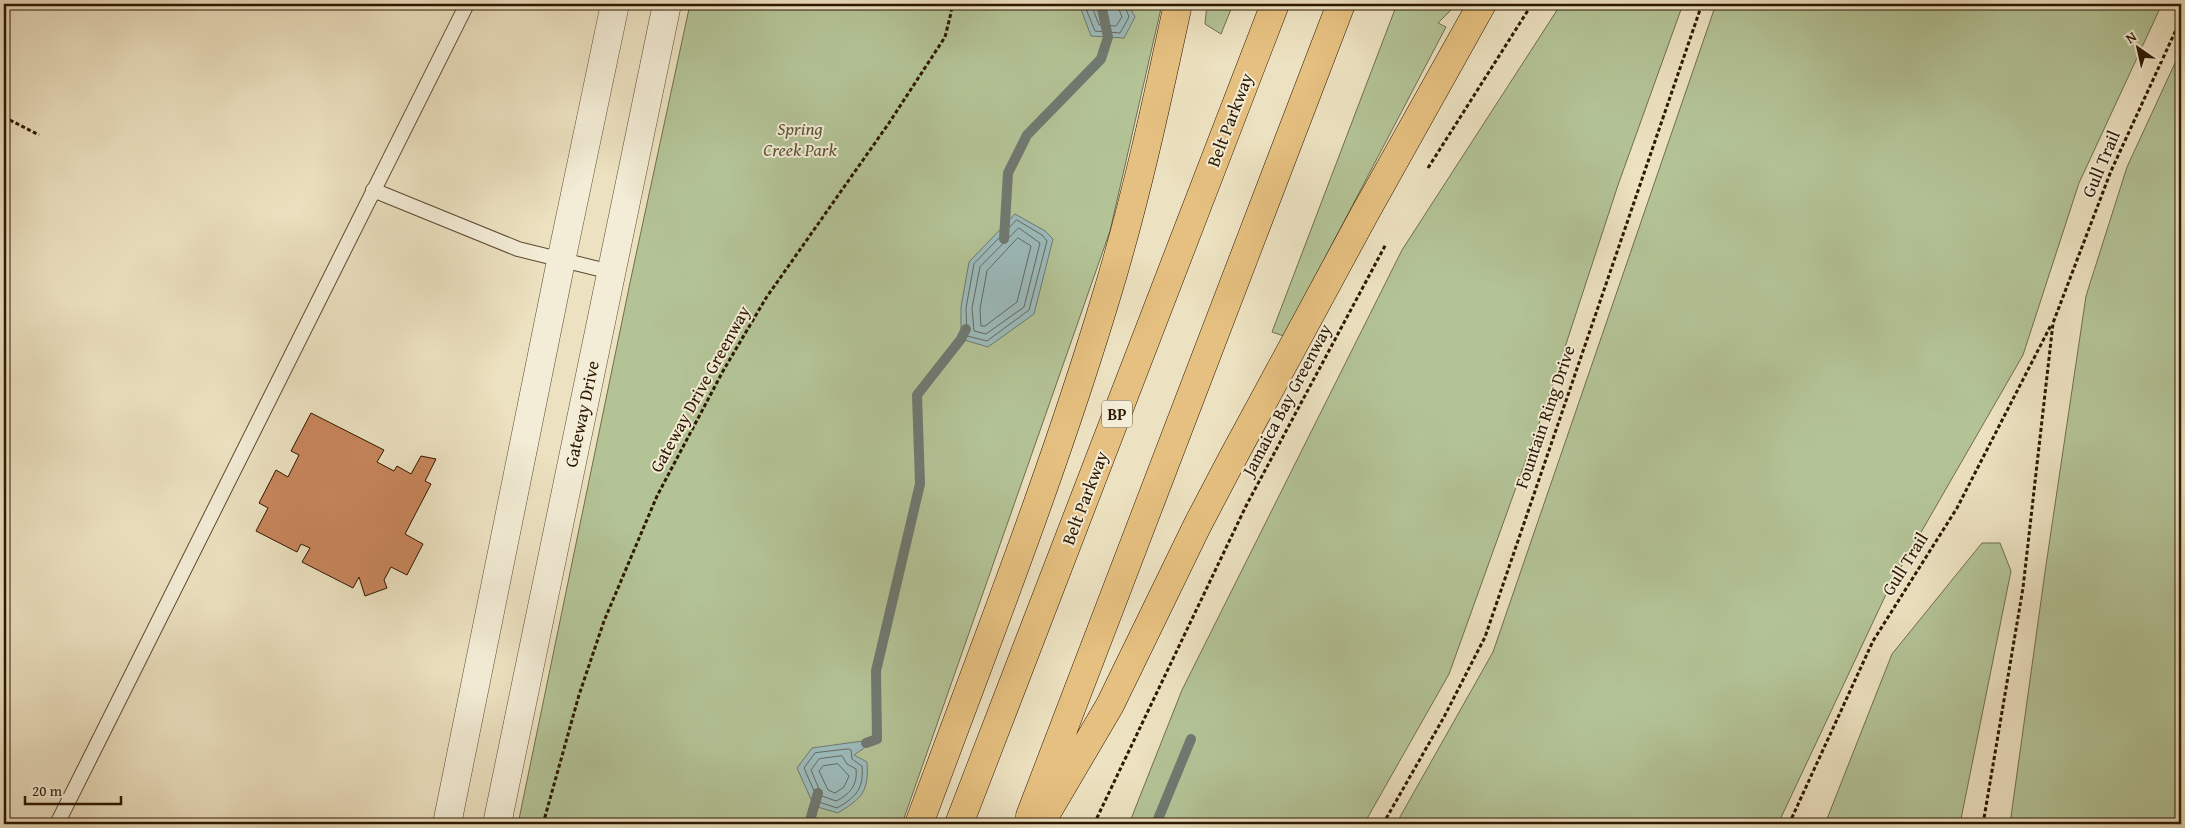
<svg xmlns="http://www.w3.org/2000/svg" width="2185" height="828" viewBox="0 0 2185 828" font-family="'Gentium Book Plus',serif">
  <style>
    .green { fill: #b3c396; stroke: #706d4b }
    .water { fill: #9cbbbc; stroke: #6f7971 }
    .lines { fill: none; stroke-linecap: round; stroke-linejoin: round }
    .shore { stroke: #64695e; stroke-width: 1 }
    .stream { stroke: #6f7971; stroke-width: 10 }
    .building { fill: #c9865c; stroke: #2c1700 }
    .service-casing { stroke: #5c4a30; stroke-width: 16 }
    .minor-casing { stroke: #5c4a30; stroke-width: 29 }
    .motorway-casing { stroke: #2c1700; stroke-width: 29 }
    .path { stroke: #2c1700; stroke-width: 3; stroke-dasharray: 4 2.5; stroke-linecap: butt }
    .service { stroke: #f3ecd6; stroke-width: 14 }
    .minor { stroke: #f3ecd6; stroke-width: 28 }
    .motorway { stroke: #e6c080; stroke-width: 28 }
    .labels { text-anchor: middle; stroke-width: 4; stroke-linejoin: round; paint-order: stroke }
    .shield { fill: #f3ecd6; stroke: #685740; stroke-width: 1 }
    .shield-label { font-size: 16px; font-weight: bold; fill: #2c1700 }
    .street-label { font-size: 18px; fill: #2c1700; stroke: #f3ecd6 }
    .park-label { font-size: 18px; font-style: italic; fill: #5b5334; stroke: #f3ecd6 }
  </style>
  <rect width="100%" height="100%" fill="#ece1c0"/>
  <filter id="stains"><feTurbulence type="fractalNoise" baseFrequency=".004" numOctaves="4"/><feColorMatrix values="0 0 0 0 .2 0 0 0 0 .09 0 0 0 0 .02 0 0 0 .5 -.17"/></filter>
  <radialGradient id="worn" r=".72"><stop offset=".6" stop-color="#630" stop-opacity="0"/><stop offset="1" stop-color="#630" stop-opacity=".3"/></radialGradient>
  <path class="green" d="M690,4H1162L1110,231L902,824H518L631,278Z
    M1207,4H1233L1221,34L1205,24Z
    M1397,4H1457L1438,23L1446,27L1284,336L1272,332Z
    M1561,4H1683L1618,185L1551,390L1449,674L1364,824H1129L1182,690L1402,250Z
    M1716,4H2162L2079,183L2023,355L1889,588L1778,824H1396L1493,652Z
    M2181,50V824H2010L2045,572L2086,296L2127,167Z
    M1982,543H2000L2011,571L1960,824H1825L1892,654Z"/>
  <path class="water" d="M1079,4H1128L1135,17L1124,38L1091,36Z
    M1015,214L1045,231L1053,239L1034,314L988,347L961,339V307L969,262Z
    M877,739L854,755L867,762C869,792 862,798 838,813L814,806L797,768L812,748Z"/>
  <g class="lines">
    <path class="shore" d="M1084,4L1095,31L1120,33L1129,17L1124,4
      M1091,4L1099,25L1116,26L1122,17L1117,4
      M1017,220L1042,235L1047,241L1029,310L987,341L967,336L966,308L974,264Z
      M1019,228L1040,243L1024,307L986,334L974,331L972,308L980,267Z
      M1018,238L1031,246L1017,302L985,326H981L980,309L987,271Z
      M849,749L851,750L852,759L862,766C864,789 856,797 837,808L819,802L804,768L815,753Z
      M842,756L847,764L856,769C858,785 849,795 836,801L822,796L811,770L819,759Z
      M838,764L849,776L844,787L835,793L828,790L819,771L823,766Z"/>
    <path class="stream" d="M1004,239L1008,173L1027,135L1101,59L1108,37L1101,4
      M866,743L877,739L876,671L920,484L917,395L961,339L966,329
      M809,824L818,793
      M1156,824L1191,739"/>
  </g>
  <path class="building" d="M311,413L384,450L377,462L394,471L397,466L411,474L421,456L436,459L425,481L431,484L405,534L423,544L407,575L391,567L384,580L387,588L365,596L359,577L353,588L302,562L310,548L301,544L297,552L256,531L268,508L259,503L276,470L288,477L299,455L291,451Z"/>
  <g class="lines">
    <g class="service-casing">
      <path id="service" d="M373,190L518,249L611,272
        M57,824L467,4"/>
    </g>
    <g class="minor-casing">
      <path id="minor" d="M447,824L561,261L615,4
        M497,824L667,4"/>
    </g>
    <g class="motorway-casing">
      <path id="motorway" d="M1030,816L1341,4
        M919,824C984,648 1053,474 1107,294C1136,199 1157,101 1178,4
        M959,824L1275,4
        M1040,824L1110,705L1197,526L1231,461L1364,215L1482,4"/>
    </g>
    <path class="path" d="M4,117L39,135
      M1428,168L1532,4
      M543,824L579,695L604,621L657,496L723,371L766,298L889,123L945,37L951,13L952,4
      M1094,824L1246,506L1386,244
      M1383,824L1444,717L1485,637L1702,4
      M1789,824L1873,641L1957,508L2051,325
      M1983,824L2023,588L2053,323L2111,171L2181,19"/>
    <use href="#service" class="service"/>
    <use href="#minor" class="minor"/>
    <use href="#motorway" class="motorway"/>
  </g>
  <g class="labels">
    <rect class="shield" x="1102" y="400.5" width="30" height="27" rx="4"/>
    <g class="shield-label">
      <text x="1117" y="420">BP</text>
    </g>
    <g class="street-label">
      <text transform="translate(1230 120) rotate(-69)" y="6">Belt Parkway</text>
      <text transform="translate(2101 164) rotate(-67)" y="6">Gull Trail</text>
      <text transform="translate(700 389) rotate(-61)" y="6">Gateway Drive Greenway</text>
      <text transform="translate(1287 400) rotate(-62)" y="6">Jamaica Bay Greenway</text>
      <text transform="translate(582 414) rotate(-78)" y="6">Gateway Drive</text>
      <text transform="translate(1545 417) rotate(-71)" y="6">Fountain Ring Drive</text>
      <text transform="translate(1085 498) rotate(-69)" y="6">Belt Parkway</text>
      <text transform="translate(1905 564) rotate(-58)" y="6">Gull Trail</text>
    </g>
    <g class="park-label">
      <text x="800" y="135">Spring<tspan x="800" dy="21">Creek Park</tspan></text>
    </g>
  </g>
  <rect width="2185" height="828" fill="none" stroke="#ece1c0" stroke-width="20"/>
  <rect x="5" y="5" width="2175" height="818" fill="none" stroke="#2c1700" stroke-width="2.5"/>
  <rect x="10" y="10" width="2165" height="808" fill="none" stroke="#2c1700"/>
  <g transform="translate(2138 48) rotate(326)" stroke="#f3ecd6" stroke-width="4" paint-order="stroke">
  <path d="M0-4L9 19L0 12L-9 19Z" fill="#2c1700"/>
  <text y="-8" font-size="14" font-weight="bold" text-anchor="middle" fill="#2c1700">N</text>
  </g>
  <path d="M25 796v8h96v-8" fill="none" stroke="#2c1700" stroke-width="2.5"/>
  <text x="32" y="796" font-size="15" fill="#2c1700" stroke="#f3ecd6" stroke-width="4" paint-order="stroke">20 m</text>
  <rect width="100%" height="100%" filter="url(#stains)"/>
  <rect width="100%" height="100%" fill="url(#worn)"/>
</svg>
